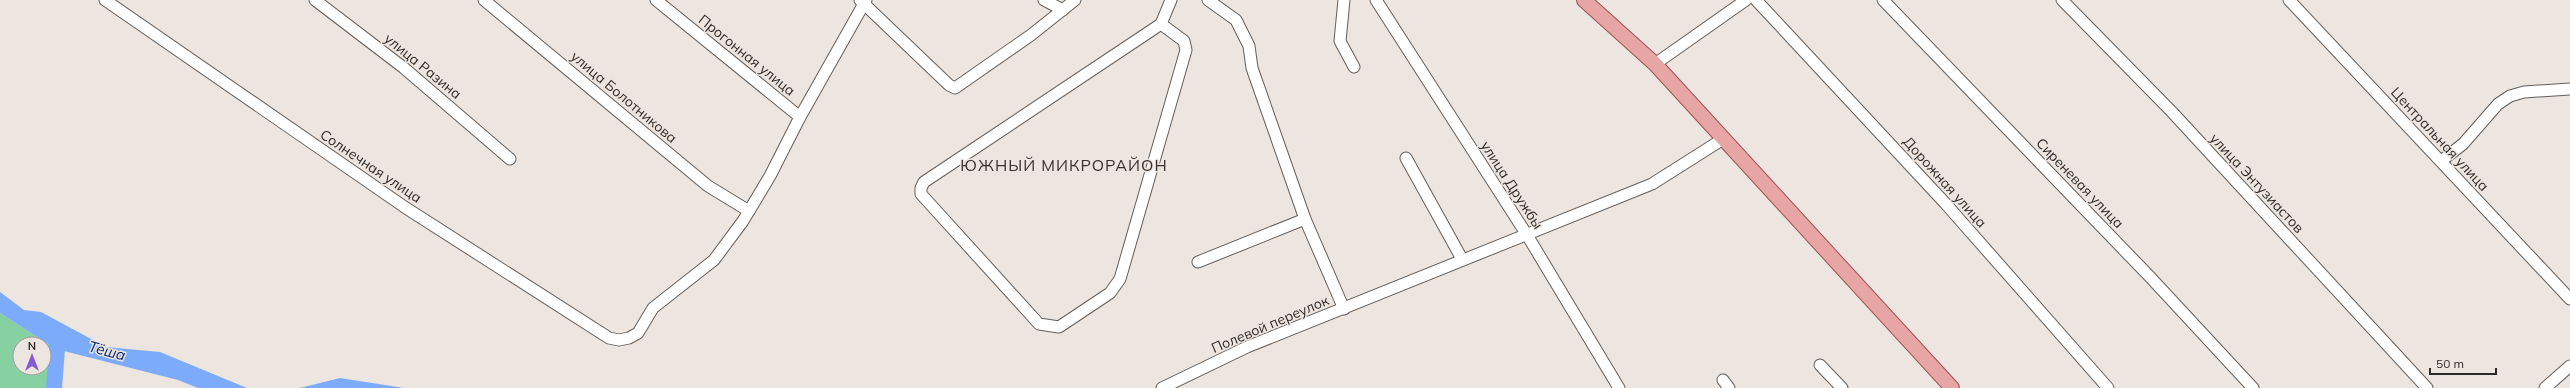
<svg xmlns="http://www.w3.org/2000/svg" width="2570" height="388" viewBox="0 0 2570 388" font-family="Mulish,sans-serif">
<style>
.green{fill:#86d0a1;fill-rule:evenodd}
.water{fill:#7dabfc}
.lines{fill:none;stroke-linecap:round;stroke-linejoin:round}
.river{stroke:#7dabfc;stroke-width:16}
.minor-casing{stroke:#645f5b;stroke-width:13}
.major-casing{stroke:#9c5352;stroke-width:16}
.minor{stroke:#fff;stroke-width:11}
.major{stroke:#e7a5a5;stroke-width:14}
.labels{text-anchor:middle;stroke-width:3;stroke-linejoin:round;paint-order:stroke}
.street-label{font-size:14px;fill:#2d2a28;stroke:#ece5e0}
.water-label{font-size:15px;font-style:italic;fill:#02276b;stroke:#ece5e0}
.quarter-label{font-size:16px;letter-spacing:1px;fill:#37312e;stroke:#ece5e0}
</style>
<rect width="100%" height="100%" fill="#ece5e0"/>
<!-- green -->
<path class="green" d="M0,313L56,349L54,388H0ZM20,344H44V368H20Z"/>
<!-- water -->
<g class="water">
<polygon points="0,292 24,310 41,312 106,347 160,352 247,388 198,388 178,380 56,349 0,313"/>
<polygon points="340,378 404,388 300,388"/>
</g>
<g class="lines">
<!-- river -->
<polyline class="river" points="54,388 58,336"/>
<defs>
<g id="minor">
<polyline points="105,0 406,208 609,338 619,340 629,338 638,333 653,308 714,260 743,221 770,176 800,117 866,0"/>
<polyline points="315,0 404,68 510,159"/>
<polyline points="484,0 708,186 749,211"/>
<polyline points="656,0 800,117"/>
<polyline points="860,0 949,85 955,88 1031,35 1075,0"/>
<polyline points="1044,0 1063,10"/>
<polyline points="1208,0 1236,20 1249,46 1252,68 1305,219 1344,309"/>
<polyline points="1344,0 1340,41 1354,67"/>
<polyline points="1376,0 1527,235 1619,388"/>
<polyline points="1756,0 1945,203 2108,388"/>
<polyline points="1883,0 2151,278 2253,388"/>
<polyline points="2062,0 2172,112 2427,388"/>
<polyline points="2289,0 2570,299"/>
<polyline points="1161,24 1184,41 1186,50 1120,279 1110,293 1059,327 1039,324 921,194 921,188 924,182 1161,24 1171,0"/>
<polyline points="1655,64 1746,0"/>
<polyline points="1406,158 1462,259"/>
<polyline points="2441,161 2463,144 2498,104 2510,96 2524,92 2570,89"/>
<polyline points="1198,262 1305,219"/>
<polyline points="1820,365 1842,388"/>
<polyline points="1723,380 1729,388"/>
<polyline points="1162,388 1247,347 1652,184 1723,139"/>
<polyline points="2545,388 2570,366"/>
</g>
<polyline id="major" points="1584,0 1655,64 1952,388"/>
</defs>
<!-- minor casing -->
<use href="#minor" class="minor-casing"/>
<!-- major casing -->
<use href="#major" class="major-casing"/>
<!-- minor -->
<use href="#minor" class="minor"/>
<!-- major -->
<use href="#major" class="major"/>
</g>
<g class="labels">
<!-- street labels -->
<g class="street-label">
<text transform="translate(747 55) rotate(39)" y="5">Прогонная улица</text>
<text transform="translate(423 66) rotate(39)" y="5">улица Разина</text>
<text transform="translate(624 97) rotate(40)" y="5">улица Болотникова</text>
<text transform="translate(2440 139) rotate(47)" y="5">Центральная улица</text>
<text transform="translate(371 166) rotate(34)" y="5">Солнечная улица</text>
<text transform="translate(1945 182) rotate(48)" y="5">Дорожная улица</text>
<text transform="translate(2080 183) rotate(46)" y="5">Сиреневая улица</text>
<text transform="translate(2257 183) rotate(47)" y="5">улица Энтузиастов</text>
<text transform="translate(1512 185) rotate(57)" y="5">улица Дружбы</text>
<text transform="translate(1270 324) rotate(-23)" y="5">Полевой переулок</text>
</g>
<!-- water labels -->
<g class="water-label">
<text transform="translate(107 351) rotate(15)" y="5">Тёша</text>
</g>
<!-- quarter labels -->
<g class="quarter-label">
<text x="1064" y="171">ЮЖНЫЙ МИКРОРАЙОН</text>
</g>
</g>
<!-- north arrow -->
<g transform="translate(32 356)"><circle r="19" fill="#ece5e0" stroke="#a09a96"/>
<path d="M0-3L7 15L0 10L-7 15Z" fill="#8658d2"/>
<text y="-6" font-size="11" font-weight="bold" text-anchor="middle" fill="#2d2a28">N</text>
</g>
<!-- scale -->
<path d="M2430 368v6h66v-6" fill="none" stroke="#2d2a28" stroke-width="2"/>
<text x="2436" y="368" font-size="12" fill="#2d2a28" stroke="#ece5e0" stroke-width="3" paint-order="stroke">50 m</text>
</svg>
